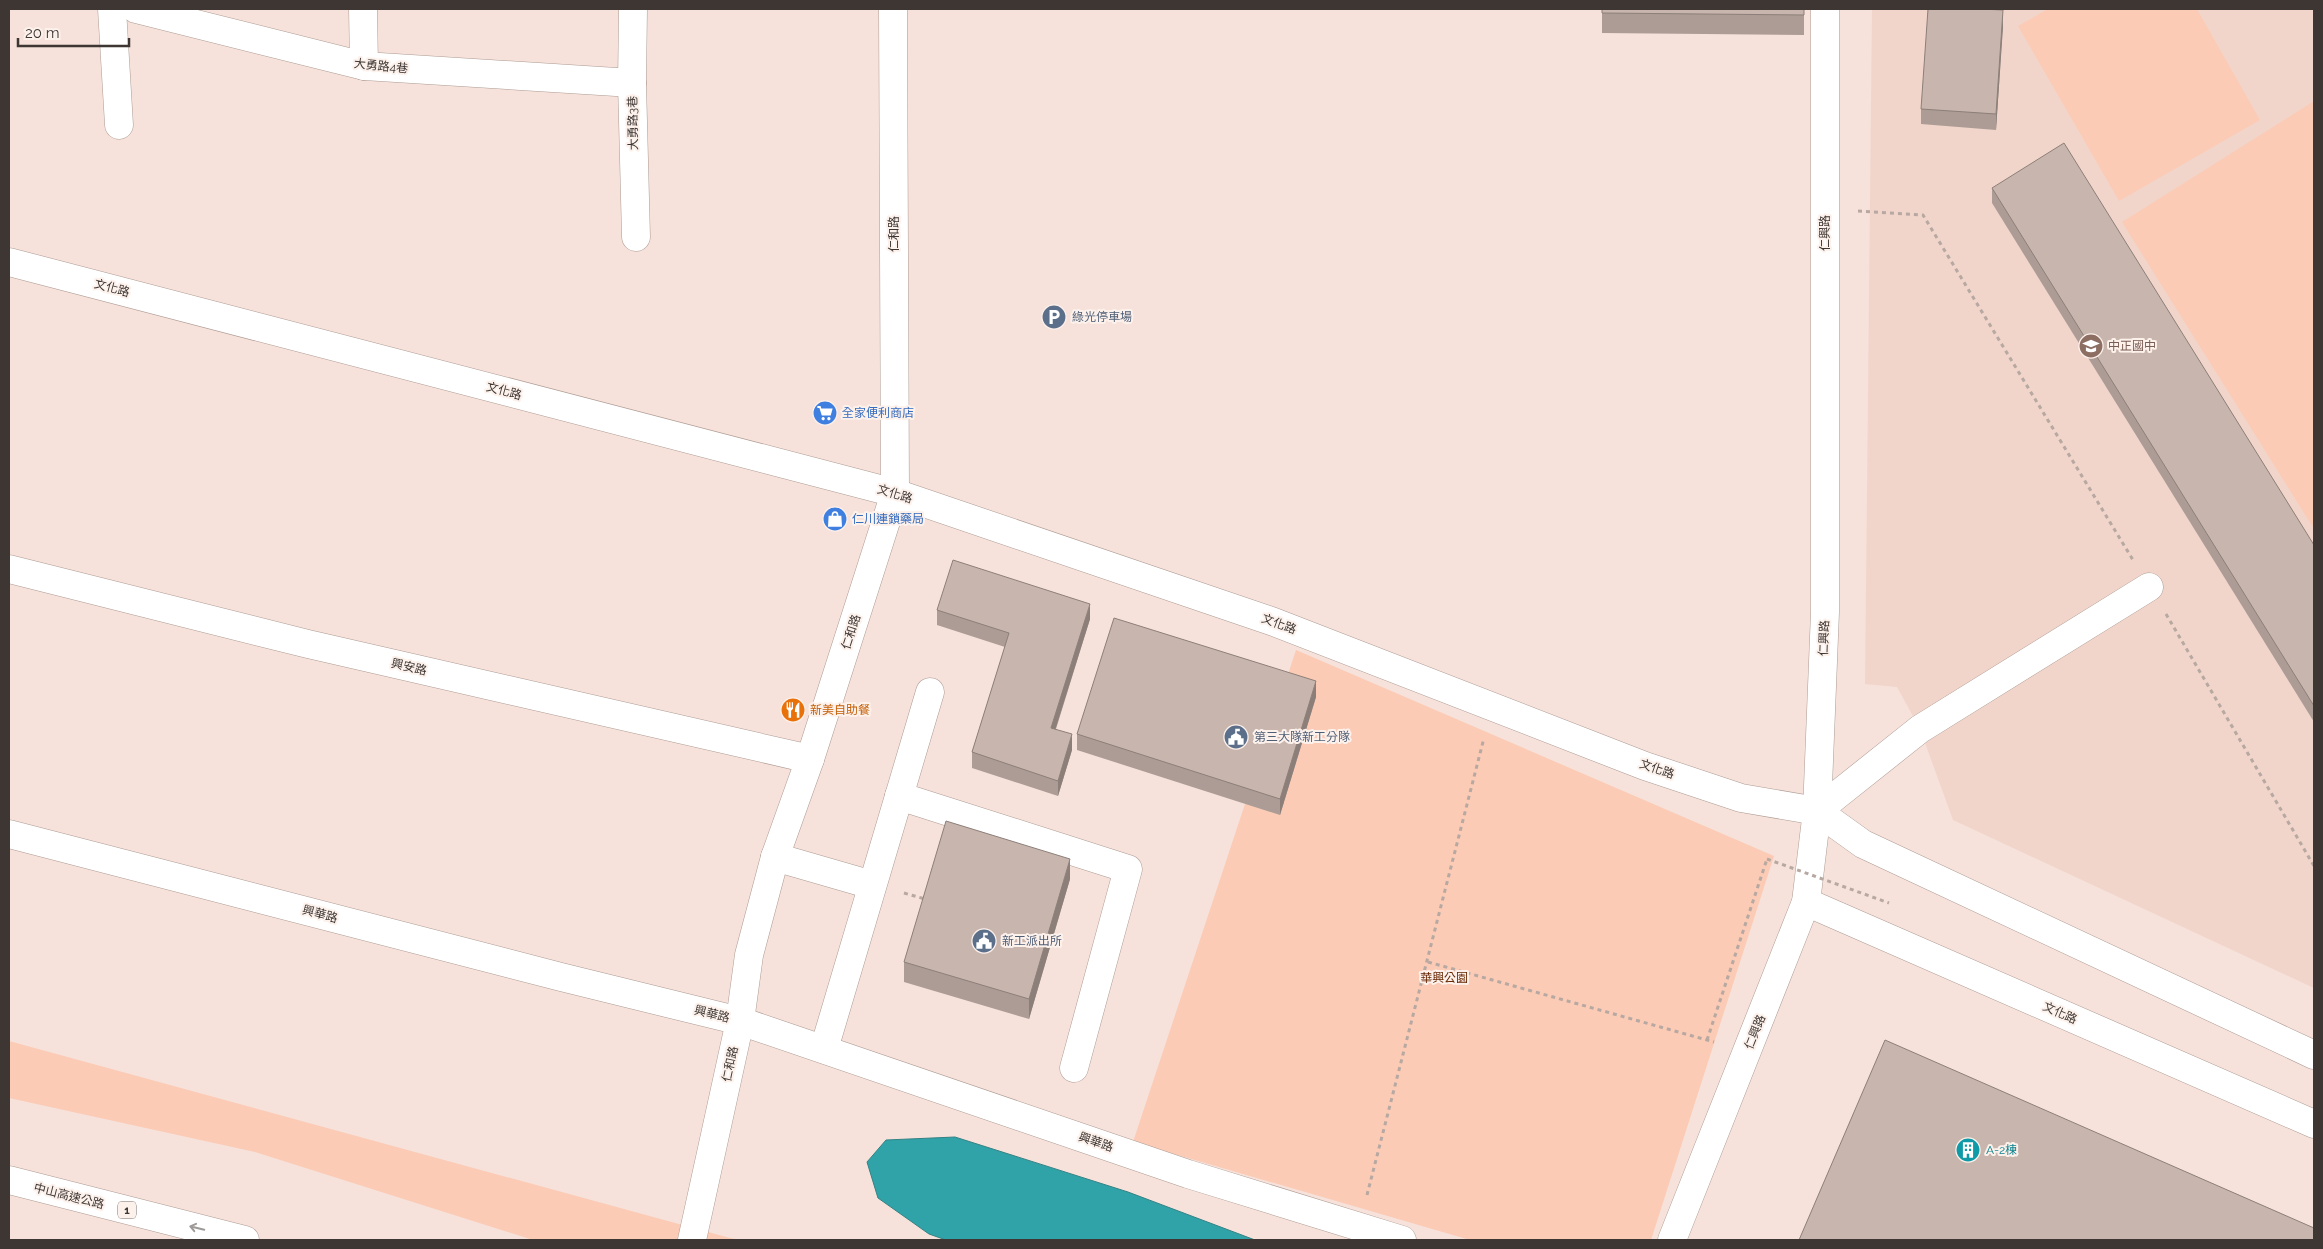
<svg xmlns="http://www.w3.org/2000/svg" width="2323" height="1249" viewBox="0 0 2323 1249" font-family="Raleway,'Noto Sans TC',sans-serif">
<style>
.built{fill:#f1d5ca}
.green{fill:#fbcbb6}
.water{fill:#30a3a9;stroke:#348285}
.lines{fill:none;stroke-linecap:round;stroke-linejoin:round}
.minor-casing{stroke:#ad9b93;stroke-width:29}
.highway-casing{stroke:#ad9b93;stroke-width:29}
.path{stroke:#b7a8a1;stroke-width:3;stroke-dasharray:4 4;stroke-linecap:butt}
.minor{stroke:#fff;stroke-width:28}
.highway{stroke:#fff;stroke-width:28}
.path-bridge{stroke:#b7a8a1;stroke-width:3;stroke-dasharray:4 4;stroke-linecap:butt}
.wall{fill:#ac9c95}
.shaded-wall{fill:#8c7f79}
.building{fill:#c8b5ad;stroke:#8c7f79}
.oneway{stroke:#9e9a98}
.labels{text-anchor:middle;stroke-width:4;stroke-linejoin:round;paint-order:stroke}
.shield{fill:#fdf1ec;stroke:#776e6a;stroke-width:1}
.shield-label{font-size:11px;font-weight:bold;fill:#3d3632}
.street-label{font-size:12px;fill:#3d3632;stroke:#fdf1ec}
.service-label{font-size:12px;fill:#4e5e75;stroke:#fdf1ec;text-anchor:start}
.education-label{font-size:12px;fill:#785e54;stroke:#fdf1ec;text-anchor:start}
.shop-label{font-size:12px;fill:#366cbe;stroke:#fdf1ec;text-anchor:start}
.food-label{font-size:12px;fill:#c56008;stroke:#fdf1ec;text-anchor:start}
.park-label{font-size:12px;fill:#672600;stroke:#fdf1ec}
.culture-label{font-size:12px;fill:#0d838f;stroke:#fdf1ec;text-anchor:start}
</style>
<rect width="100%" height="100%" fill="#f6e2da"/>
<!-- built -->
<polygon class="built" points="1872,9 2314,9 2314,988 1953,820 1920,729 1897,687 1865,684"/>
<!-- green -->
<g class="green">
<polygon points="2048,9 2197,9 2260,120 2119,201 2018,26"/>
<polygon points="2314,101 2314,529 2122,222"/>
<polygon points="1296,650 1774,856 1651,1240 1470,1240 1133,1142"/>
<polygon points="9,1041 730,1238 741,1240 533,1240 255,1152 9,1098"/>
</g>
<!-- water -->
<polygon class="water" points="955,1137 1128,1192 1255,1240 946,1240 929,1234 878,1198 867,1162 886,1140"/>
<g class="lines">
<defs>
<g id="minor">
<polyline points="112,9 119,125"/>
<polyline points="136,9 364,66 632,83"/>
<polyline points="363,9 364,66"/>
<polyline points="633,9 632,83 636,237"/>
<polyline points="9,262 895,493 1274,622 1645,766 1741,798 1817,811 1863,844 2314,1055"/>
<polyline points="9,569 308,644 810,759"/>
<polyline points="899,796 1128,869 1074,1068"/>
<polyline points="1817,811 1920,729 2149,587"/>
<polyline points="9,834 561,977 740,1021 1188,1174 1402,1240"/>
<polyline points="775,857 872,885"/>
<polyline points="1806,902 2314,1124"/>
<polyline points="824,1049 930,692"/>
<polyline points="692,1240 740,1021 749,955 775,857 810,759 895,493 893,9"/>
<polyline points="1672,1240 1806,902 1817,811 1825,612 1825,9"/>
</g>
<polyline id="highway" points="9,1180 245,1240"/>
</defs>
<!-- minor casing -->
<use href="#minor" class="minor-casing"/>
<!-- highway casing -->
<use href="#highway" class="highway-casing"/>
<!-- path -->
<g class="path">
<polyline points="1858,211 1923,215 2133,560"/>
<polyline points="2166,614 2314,866"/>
<polyline points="904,893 925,899"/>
<polyline points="1428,962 1714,1042"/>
<polyline points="1707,1040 1767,859"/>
<polyline points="1367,1195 1484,738"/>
</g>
<!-- minor -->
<use href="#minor" class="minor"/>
<!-- highway -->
<use href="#highway" class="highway"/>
<!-- path-bridge -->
<polyline class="path-bridge" points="1767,859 1889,903"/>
</g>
<!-- wall -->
<g class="wall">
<polygon points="1602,9 1804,9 1804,35 1602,33"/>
<polygon points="2003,26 1996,130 1921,124 1921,109"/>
<polygon points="1992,188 2314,545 2314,722 1992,203"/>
<polygon points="937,610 1090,619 1056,729 1072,750 1058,796 972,768 972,752 1005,647 937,625"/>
<polygon points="1316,697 1280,815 1077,750 1077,734"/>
<polygon points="1070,879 1029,1019 904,982 904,962"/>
</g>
<!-- shaded-wall -->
<g class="shaded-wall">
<polygon points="2003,10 2003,26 1996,130 1996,114"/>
<polygon points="1090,604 1090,619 1051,743 1051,728"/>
<polygon points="1316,681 1316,697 1280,815 1280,799"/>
<polygon points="1072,734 1072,750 1058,796 1058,781"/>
<polygon points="1070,859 1070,879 1029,1019 1029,999"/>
</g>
<!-- building -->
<g class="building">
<polygon points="1602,9 1804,9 1804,15 1602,13"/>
<polygon points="1928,9 1980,9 2003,10 1996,114 1921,109"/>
<polygon points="2064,143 2314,545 2314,706 1992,188"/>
<polygon points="953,560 1090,604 1051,728 1072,734 1058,781 972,752 1009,633 937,610"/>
<polygon points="1114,618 1316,681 1280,799 1077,734"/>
<polygon points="946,821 1070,859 1029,999 904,962"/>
<polygon points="1885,1040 2314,1228 2314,1240 1799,1240"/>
</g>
<!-- one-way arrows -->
<defs><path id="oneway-shaft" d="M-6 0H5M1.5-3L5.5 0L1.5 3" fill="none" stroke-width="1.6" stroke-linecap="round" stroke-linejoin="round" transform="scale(1.25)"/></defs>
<use class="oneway" href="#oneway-shaft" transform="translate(197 1228) rotate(-166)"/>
<!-- icons -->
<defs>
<symbol id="parking-disc" viewBox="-11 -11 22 22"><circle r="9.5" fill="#5c6f8a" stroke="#fdf1ec"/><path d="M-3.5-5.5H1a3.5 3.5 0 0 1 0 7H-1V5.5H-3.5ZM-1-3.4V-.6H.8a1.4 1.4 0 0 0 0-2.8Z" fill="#fff"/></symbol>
<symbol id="school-disc" viewBox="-11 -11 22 22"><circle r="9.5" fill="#8d6e63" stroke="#fdf1ec"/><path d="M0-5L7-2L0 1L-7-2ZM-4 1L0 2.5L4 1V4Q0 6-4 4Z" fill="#fff"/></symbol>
<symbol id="supermarket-disc" viewBox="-11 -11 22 22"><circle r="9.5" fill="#3f7fe0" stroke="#fdf1ec"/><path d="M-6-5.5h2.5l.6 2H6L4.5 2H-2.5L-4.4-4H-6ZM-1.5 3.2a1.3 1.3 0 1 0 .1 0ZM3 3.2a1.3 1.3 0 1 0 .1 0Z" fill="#fff"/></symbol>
<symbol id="shop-disc" viewBox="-11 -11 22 22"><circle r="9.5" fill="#3f7fe0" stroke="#fdf1ec"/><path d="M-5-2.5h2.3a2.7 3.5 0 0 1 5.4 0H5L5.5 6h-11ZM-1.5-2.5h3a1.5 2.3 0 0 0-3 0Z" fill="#fff"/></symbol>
<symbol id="restaurant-disc" viewBox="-11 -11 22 22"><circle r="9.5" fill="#e8710a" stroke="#fdf1ec"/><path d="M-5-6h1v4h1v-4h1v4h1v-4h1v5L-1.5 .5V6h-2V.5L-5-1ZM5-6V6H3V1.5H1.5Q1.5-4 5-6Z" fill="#fff"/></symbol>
<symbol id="civic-disc" viewBox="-11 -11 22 22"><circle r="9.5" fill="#5c6f8a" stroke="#fdf1ec"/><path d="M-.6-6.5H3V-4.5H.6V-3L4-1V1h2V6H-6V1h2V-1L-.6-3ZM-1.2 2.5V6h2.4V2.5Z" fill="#fff"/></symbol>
<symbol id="building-disc" viewBox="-11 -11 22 22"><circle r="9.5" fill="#0f9aa8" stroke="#fdf1ec"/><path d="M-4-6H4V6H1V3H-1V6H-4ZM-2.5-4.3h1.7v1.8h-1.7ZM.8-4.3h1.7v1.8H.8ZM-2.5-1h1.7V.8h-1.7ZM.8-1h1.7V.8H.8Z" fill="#fff"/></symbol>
</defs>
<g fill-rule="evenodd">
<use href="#parking-disc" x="1040" y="303" width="28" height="28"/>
<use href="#school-disc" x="2077" y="332" width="28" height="28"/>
<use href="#supermarket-disc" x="811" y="399" width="28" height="28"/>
<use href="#shop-disc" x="821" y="505" width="28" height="28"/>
<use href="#restaurant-disc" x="779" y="696" width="28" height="28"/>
<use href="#civic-disc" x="1222" y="723" width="28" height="28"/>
<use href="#civic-disc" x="970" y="927" width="28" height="28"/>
<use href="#building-disc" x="1954" y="1136" width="28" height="28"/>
</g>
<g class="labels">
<!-- shield labels -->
<rect class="shield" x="118" y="1201.5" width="18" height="17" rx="4"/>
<g class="shield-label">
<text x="127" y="1214">1</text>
</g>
<!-- street labels -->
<g class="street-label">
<text transform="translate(381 66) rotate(6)" y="4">大勇路4巷</text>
<text transform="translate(633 123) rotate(-91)" y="4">大勇路3巷</text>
<text transform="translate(1825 233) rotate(-90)" y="4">仁興路</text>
<text transform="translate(894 234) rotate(-90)" y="4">仁和路</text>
<text transform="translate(112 288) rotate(15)" y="4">文化路</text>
<text transform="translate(504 391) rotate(15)" y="4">文化路</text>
<text transform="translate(895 494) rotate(17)" y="4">文化路</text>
<text transform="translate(1279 624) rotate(20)" y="4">文化路</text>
<text transform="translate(851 632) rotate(-72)" y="4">仁和路</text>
<text transform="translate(1824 638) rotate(-88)" y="4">仁興路</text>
<text transform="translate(409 667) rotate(13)" y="4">興安路</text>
<text transform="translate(1657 769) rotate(19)" y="4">文化路</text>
<text transform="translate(320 914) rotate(15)" y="4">興華路</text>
<text transform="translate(2060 1013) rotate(24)" y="4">文化路</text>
<text transform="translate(712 1014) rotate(14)" y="4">興華路</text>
<text transform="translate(1755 1032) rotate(-68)" y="4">仁興路</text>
<text transform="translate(730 1064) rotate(-78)" y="4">仁和路</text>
<text transform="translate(1096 1142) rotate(19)" y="4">興華路</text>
<text transform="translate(69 1196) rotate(14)" y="4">中山高速公路</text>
</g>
<!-- service labels -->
<g class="service-label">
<text x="1072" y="321">綠光停車場</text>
<text x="1254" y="741">第三大隊新工分隊</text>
<text x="1002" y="945">新工派出所</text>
</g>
<!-- education labels -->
<g class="education-label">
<text x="2108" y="350">中正國中</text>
</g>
<!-- shop labels -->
<g class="shop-label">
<text x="842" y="417">全家便利商店</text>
<text x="852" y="523">仁川連鎖藥局</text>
</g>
<!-- food labels -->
<g class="food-label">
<text x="810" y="714">新美自助餐</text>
</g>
<!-- park labels -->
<g class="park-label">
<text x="1444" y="982">華興公園</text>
</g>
<!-- culture labels -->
<g class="culture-label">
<text x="1986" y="1154">A-2棟</text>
</g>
</g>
<!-- border -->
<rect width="2323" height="1249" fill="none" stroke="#3d3632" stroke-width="20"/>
<!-- scale -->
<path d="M18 38v8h111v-8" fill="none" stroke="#3d3632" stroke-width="2.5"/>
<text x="25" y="38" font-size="15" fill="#3d3632" stroke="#fdf1ec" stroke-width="4" paint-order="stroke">20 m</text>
</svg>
